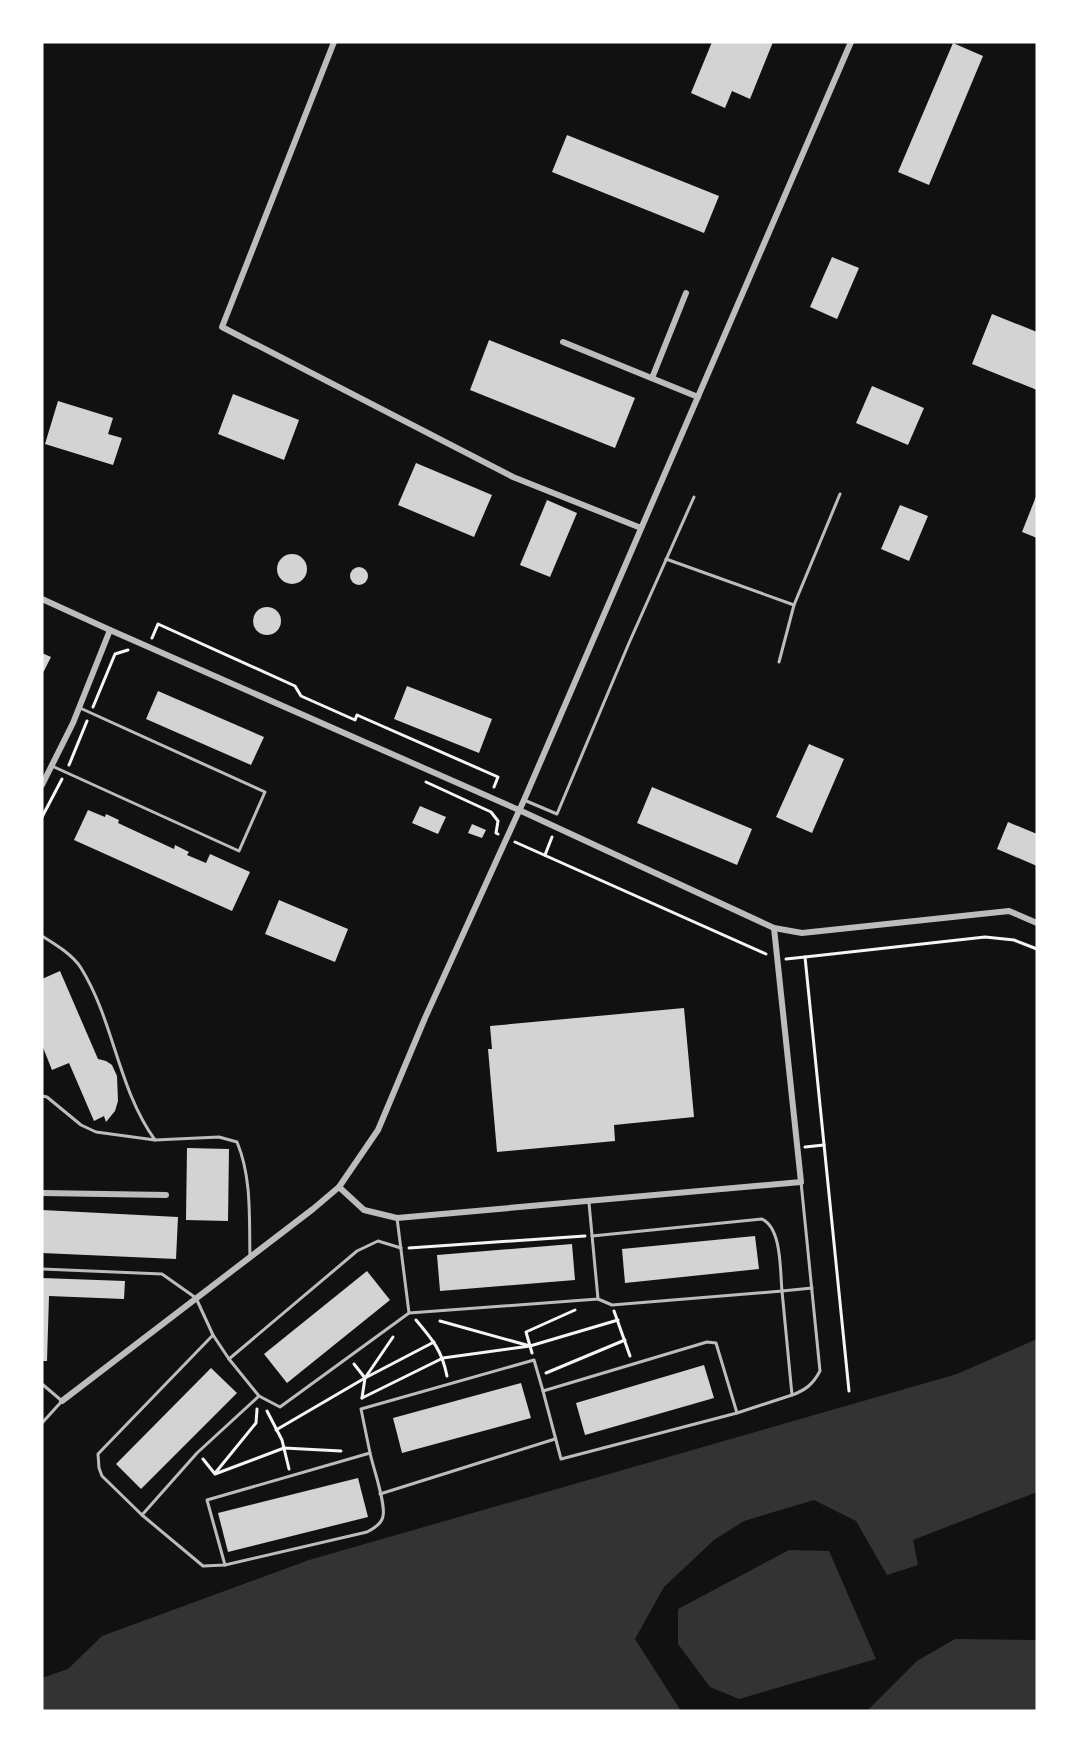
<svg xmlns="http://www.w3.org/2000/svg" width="1079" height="1753" viewBox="0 0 1079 1753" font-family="Roboto,sans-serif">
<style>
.water{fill:#333}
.building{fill:#d3d3d3}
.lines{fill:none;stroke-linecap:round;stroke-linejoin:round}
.path{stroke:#f5f5f5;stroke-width:3}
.service{stroke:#bcbcbc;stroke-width:3}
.minor{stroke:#bcbcbc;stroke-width:6}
</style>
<rect width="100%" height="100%" fill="#111"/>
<!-- water -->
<g class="water">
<polygon points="1037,1339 1037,1492 913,1540 918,1565 887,1575 856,1521 814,1500 744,1521 714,1540 664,1587 635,1639 681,1711 42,1711 42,1678 68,1669 102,1636 309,1560 957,1374"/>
<polygon points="789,1550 829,1551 876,1659 739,1699 710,1687 678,1644 678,1609"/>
<polygon points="955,1639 1037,1640 1037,1711 867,1711 917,1661"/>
</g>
<!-- building -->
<g class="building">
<polygon points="712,42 773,42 750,99 732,91 725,108 691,93"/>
<polygon points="953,43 983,56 929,185 898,172"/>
<polygon points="567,135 719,196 704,233 552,172"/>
<polygon points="832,257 859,268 837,319 810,307"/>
<polygon points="992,314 1037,332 1037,390 972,364"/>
<polygon points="489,340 635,398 615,448 470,390"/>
<polygon points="872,386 924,408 908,445 856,423"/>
<polygon points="233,394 299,420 284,460 218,434"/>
<polygon points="58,401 113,418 108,434 122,438 113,465 45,444"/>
<polygon points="416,463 492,495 474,537 398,505"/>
<polygon points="1037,494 1037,538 1022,532"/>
<polygon points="547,500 577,513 550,577 520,565"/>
<polygon points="900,505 928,516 909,561 881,549"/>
<circle cx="292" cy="569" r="15"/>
<circle cx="359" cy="576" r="9"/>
<circle cx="267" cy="621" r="14"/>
<polygon points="42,653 51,657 42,675"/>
<polygon points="407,686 492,719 479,753 394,719"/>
<polygon points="158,691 264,737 251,765 146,719"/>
<polygon points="809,744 844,759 812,833 776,817"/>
<polygon points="652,787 752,829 737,865 637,823"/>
<polygon points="420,806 446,817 438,834 412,823"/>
<polygon points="88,810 105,817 106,814 119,820 118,823 174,849 175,845 189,852 187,855 206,863 210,854 250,872 232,911 74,840"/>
<polygon points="1008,822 1037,834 1037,866 997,849"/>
<polygon points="472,824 486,830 482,838 468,833"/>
<polygon points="279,900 348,929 335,962 265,934"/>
<polygon points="60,971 98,1059 106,1061 112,1065 117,1076 118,1101 115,1111 106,1122 104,1116 94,1121 69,1063 52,1070 42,1045 42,979"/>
<polygon points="684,1008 694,1117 614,1125 615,1141 497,1152 488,1049 492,1049 490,1026"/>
<polygon points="187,1148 229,1149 228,1221 186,1220"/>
<polygon points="42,1210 178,1217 176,1259 42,1253"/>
<polygon points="755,1236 759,1269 625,1283 622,1249"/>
<polygon points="572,1244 575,1280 440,1291 437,1255"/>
<polygon points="367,1271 390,1300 287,1383 264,1354"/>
<polygon points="42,1278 125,1281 124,1299 49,1296 47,1361 42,1361"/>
<polygon points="704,1365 714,1398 585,1435 576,1403"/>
<polygon points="211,1368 237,1393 141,1489 116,1464"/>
<polygon points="521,1383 531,1418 402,1453 393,1418"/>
<polygon points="358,1478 368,1517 228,1552 218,1513"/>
</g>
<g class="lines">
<!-- path -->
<g class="path">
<polyline points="152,638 158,624 295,686 301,696 355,720 357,715 498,777 494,787"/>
<polyline points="93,707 115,654 128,650"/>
<polyline points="69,765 87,721"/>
<polyline points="426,782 491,812 498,821 496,833 498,834"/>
<polyline points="42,817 62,779"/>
<polyline points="515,842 766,954"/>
<polyline points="545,855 552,837"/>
<polyline points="786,959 805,957"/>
<polyline points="805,1147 824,1145"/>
<polyline points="409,1248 585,1236"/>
<polyline points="614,1311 630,1356"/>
<path d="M416,1320C433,1340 442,1351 447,1376"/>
<polyline points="440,1321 530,1346 532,1353"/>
<polyline points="530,1346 526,1332 575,1310"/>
<polyline points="354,1364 365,1378 362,1398"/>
<polyline points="546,1373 625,1340"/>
<polyline points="365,1378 393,1337"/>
<polyline points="849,1391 805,957 985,937 1014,940 1037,949"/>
<polyline points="362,1398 443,1358 530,1346 618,1320"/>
<polyline points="267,1411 282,1440 289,1469"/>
<polyline points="276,1430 365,1378 434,1342"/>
<polyline points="203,1459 215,1474 284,1448 341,1451"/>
<polyline points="216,1472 256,1423 257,1409"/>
</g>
<!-- service -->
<g class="service">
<polyline points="666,559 794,605"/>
<polyline points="779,662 794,605 840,494"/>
<polyline points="52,766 239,851 265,792 80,708"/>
<polyline points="524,800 557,814 629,643 694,497"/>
<path d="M42,936C55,944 73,955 81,968C114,1021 118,1089 155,1140L96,1132L81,1125L47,1097L42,1096"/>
<path d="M155,1140L219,1137L237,1142C252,1178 249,1218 250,1257"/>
<path d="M592,1236L762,1219C782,1228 780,1271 782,1291L812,1288"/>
<polyline points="42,1269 162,1274 196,1298 213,1335 229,1359 259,1396 280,1407 409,1313 397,1218"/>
<polyline points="409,1313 598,1299 589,1203"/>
<polyline points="229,1359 357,1251 378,1241 401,1248"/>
<polyline points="42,1384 62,1401 42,1423"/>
<polyline points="543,1391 561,1459 737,1413"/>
<path d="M792,1395C806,1390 813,1384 820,1371L801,1182"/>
<polyline points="259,1396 197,1453 142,1515 203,1566 225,1565 207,1500 370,1453 361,1409 534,1360 543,1391 707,1342 716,1343 737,1413 792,1395 782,1291 612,1305 598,1299"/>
<polyline points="380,1494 555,1439"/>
<polyline points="142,1515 102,1476 99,1468 98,1454 213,1335"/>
<path d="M225,1565L367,1532C373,1529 382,1524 383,1516C386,1504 373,1467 370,1453"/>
</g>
<!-- minor -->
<g class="minor">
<polyline points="334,42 222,327 513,477 641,528"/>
<polyline points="563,342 698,397"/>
<polyline points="652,378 686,293"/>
<polyline points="42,599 110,630 73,723 42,785"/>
<polyline points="110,630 519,810 774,928 802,933 1009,911 1037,923"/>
<polyline points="339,1187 364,1210 397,1218 801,1182 774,928"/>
<polyline points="42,1193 166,1195"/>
<polyline points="62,1401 313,1209 339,1187 378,1130 425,1018 524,800 851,42"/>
</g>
</g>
<!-- border -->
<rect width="1079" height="1753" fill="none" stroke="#ffffff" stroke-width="87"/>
</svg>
